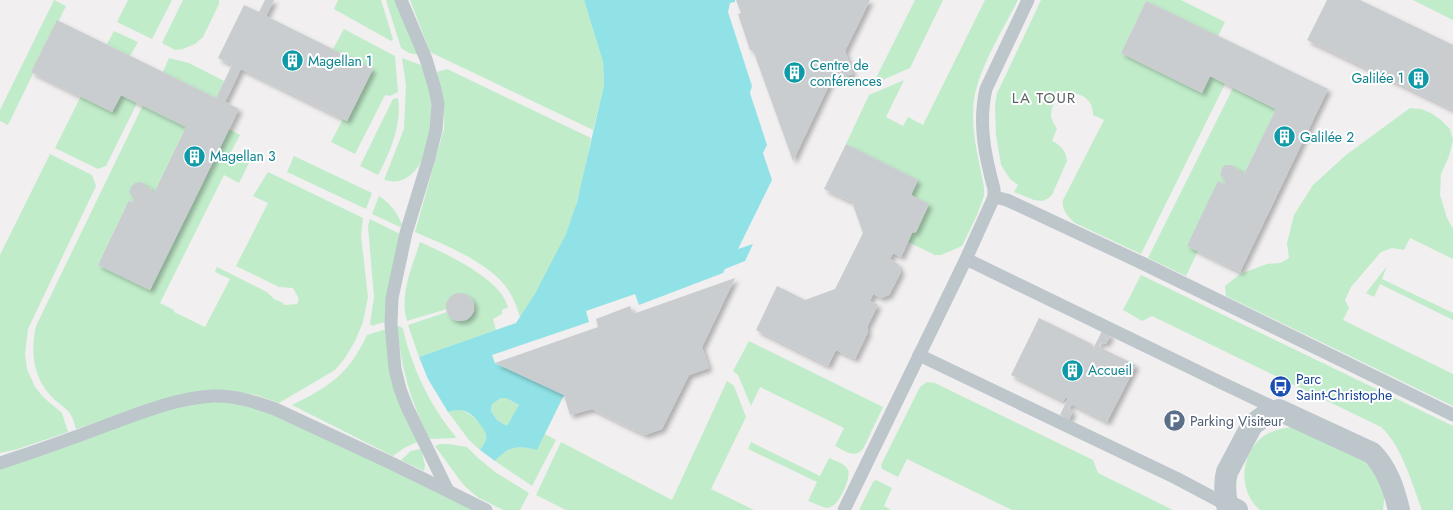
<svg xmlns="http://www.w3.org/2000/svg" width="1453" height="510" viewBox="0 0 1453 510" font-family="Jost,sans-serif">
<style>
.green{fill:#c1ecca}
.water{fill:#91e2e6;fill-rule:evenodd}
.building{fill:#c9cdd0;filter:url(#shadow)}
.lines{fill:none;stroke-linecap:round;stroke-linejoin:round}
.service{stroke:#bcc6cb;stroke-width:13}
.minor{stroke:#bcc6cb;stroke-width:22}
.labels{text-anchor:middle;stroke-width:4;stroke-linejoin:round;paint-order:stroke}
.culture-label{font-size:14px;fill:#0d838f;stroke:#fff;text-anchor:start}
.transit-label{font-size:14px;fill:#164399;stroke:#fff;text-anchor:start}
.service-label{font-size:14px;fill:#4e5e75;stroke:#fff;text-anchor:start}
.neighbourhood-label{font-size:15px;letter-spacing:1px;fill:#5c6163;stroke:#fff}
</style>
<defs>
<filter id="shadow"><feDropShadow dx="3.5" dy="3.5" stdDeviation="2" flood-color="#0004"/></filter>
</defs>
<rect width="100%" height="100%" fill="#f1eff0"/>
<!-- green -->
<g class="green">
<polygon points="54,0 66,6 8,125 0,121 0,110"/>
<polygon points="128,0 172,0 152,39 117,22"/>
<polygon points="183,0 219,0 219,4 203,37 195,44 183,49 175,50 162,43"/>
<polygon points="338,0 381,0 393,39 391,41 334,9"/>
<polygon points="386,0 396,0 420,55 409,53 401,48"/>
<polygon points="410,0 584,0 603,62 604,85 593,130 430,52"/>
<polygon points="915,0 943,0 910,68 880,81 875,80"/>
<path d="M985,0H1018C1003,30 979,67 974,100C970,128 979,160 984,187V196L977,215L962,246L941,255H935L908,242L912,233L916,232L929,204L911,195L918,180L846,144L869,95L904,80L886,117L903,126L908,117L923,125Z"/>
<path d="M1041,0H1181L1225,22L1218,36L1146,1L1121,53L1202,93L1210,76L1225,84L1141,254L1075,223C1068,217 1061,209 1063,200L1104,120L1093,115C1094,88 1053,85 1051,114C1051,119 1054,125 1057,128L1052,141C1061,145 1066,151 1067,161L1052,195L1047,199L1042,201L1034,200L1014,192L1018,185L1010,179L1001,165L996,135L995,105L997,93L1001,85Z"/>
<polygon points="1413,0 1453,0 1453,20"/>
<polygon points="344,29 395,56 398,92 390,96 385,95 355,154 331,142 343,119 347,121 373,69 333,49"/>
<polygon points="114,31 138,42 130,56 107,44"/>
<polygon points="169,58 189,63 224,81 216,98 163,72"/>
<path d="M402,58L421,65C424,74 428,83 430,92C435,117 430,173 399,181C394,182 389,181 384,180L404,129L406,85Z"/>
<path d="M447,69L591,138C587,159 583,180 577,201C567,242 544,281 520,317C517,308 514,299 509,291C491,263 445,245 415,232L444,129C445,110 442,91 437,72Z"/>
<path d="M1233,88L1276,109L1244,174L1237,170L1232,165C1226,164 1221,167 1220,174L1225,181L1224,184L1187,246L1198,251L1186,276L1148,258Z"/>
<polygon points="121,95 137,103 106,166 98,169 55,148 81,96 112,112"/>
<path d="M398,98C402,125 390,152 378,175L360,166L393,99Z"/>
<path d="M143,105L186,127L154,193L152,191L151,187L147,188C142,178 132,183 130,192L134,199L132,202L129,200L98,265L150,290L229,129L240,135L231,152L250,161L239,183L224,175L160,303L174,310V312L205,327L230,279L215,272L217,267L267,292L274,299L283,303L284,305L297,304L299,299L293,288L279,287L236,266L268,203L253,196L268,172L363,218L361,236L368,297L363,322L355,341L345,358L335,370L279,403L256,395L229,391L163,401L76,429C71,410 68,411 55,400C33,381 30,352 36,326Z"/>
<polygon points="1410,108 1421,109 1431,113 1441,120 1450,129 1453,140 1449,156 1441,174 1440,195 1447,218 1453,229 1453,259 1410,238 1404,250 1392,248 1381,252 1351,287 1345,300 1349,308 1343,320 1453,374 1453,406 1226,296 1225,286 1240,274 1267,264 1280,263 1289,258 1287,243 1294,215 1313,185 1346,155"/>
<polygon points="50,154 92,175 96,186 28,329 25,354 27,369 35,387 43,397 62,413 68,432 18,449 0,453 0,255"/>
<polygon points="294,156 372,193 366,209 287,172"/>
<path d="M379,196C390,203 397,212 402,225L400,227L372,214Z"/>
<polygon points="370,219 400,234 385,322 372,326 370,324 374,297 368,226"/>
<path d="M420,242C445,253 482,271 499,291C503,295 506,302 508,307L502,310V314L493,319L496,330L419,357L408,325L447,312C451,320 457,322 466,320C494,303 447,277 447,309L407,321C399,296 412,267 420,242Z"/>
<polygon points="1387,266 1382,279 1453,313 1453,320 1380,284 1374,297 1366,293"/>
<path d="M1141,275L1453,426V510H1422C1412,484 1402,446 1381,427L1152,316L1142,321L1123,310Z"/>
<path d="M400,326L403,329C412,368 430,406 456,437L455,438L430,439C411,404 401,367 397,327Z"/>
<path d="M386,329L417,442L404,448L393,456L292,405C330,386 348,375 367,335Z"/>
<path d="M749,341L883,407L863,449C854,459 845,451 835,446L844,428L760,387L751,406L738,375L733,371Z"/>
<polygon points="727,381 734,386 746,417 711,489 754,510 566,510 536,495 561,442 672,500"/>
<polygon points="927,382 935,383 1093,460 1098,473 1173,510 1012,510 907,459 898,477 882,469 881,465 920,387"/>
<polygon points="501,398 506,398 519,405 508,427 497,420 491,411 492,404"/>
<polygon points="227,400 262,409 307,428 475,510 0,510 0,467 173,406"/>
<path d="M457,409C469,411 488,426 486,439C485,443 482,447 480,450L469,440L448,412Z"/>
<path d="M1293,427L1369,462L1385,492L1383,510H1260C1238,491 1240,457 1261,438C1270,431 1282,428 1293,427Z"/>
<path d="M545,434L556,440L532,486L495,461C509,446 518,445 537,449Z"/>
<path d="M751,442L820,476L829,458C835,461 845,463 848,470C851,478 841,499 835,504C832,507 830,507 826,508L808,501L817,482L748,449Z"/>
<polygon points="440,444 449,444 467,447 478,458 495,472 529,493 520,510 503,510 479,498 470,491 462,483 435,446"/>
<polygon points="421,449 425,465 424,471 401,460 411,451"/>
<polygon points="876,480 892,488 884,506 891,510 859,510 873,482"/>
</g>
<!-- water -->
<path class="water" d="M584,0H735V2L730,3L728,12L752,86L750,93L767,145L763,153L772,180L738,249L753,244L745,261L725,269L723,273L639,305L635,294L586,311L589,322L492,355L495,363L564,395L537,450C518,445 509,446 495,461L480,450C482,447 485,443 486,439C487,434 484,430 482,427C474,414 463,406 448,412L428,379L419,357L516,323L536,292L566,234L577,202L604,85L603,62ZM501,398H506L519,405L507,426L497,420L491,411L492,404Z"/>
<!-- building -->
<g class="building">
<polygon points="265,0 274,0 266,16 373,69 347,121 241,69 225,102 239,109 150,290 98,265 129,200 132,202 134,199 129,192 131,187 135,183 140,182 145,184 147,188 151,187 152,191 154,193 186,127 121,95 112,112 31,72 57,20 216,98 232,65 218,58 244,5 259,12"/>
<polygon points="736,0 870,0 845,51 853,74 831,81 793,161 753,50 750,50 738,14 741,13"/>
<polygon points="1327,0 1360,0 1453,45 1453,110 1307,40"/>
<polygon points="1146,1 1328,89 1240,272 1187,246 1218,181 1224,184 1225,181 1220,174 1222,168 1225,165 1232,165 1237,170 1241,169 1242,173 1244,174 1276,109 1210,76 1202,93 1121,53"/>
<polygon points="846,144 918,180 911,195 929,204 916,232 912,233 901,257 893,253 890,259 898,264 901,272 889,295 881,298 873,294 870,301 878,305 867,327 868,332 855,359 836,350 828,366 756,330 777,286 805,300 835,289 863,233 852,202 824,189"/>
<polygon points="735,278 702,347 709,368 689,375 662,429 645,435 592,409 570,415 564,395 495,363 598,327 596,319 630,306 633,314"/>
<circle cx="460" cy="307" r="14"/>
<polygon points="1039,318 1092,344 1090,348 1093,349 1102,331 1111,335 1106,344 1101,342 1099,347 1136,365 1107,422 1071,404 1068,409 1073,411 1069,420 1060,415 1068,398 1066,397 1063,401 1011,375"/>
</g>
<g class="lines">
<!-- service -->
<g class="service">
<polyline points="401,0 426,59 435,89 438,104 436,130 429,158 406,233 392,298 391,324 395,369 400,389 407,407 448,491 486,510"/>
<path d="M994,197V189C985,156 978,123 986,89L1028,0"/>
<polyline points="966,259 1224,384 1279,410"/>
<polyline points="919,355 1176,478 1227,505"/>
<path d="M0,463C37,451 73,438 110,424C143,412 177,398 213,396C234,395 255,402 275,409L389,462L448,491"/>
<polyline points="844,510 966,259 994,197 1007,200 1142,263 1453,415"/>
</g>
<!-- minor -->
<path class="minor" d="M1237,510L1227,505C1225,494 1224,483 1227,472L1252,425L1264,416L1279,410L1372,453C1387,468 1394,489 1399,510"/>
</g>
<!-- icons -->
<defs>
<symbol id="building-disc" viewBox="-11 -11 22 22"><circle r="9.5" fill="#0f9aa8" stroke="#fff"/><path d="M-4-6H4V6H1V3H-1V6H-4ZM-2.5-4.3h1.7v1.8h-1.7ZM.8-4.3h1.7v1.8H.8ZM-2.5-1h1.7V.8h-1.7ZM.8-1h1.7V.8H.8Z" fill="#fff"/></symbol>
<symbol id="bus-disc" viewBox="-11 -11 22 22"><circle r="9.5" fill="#1a4fb4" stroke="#fff"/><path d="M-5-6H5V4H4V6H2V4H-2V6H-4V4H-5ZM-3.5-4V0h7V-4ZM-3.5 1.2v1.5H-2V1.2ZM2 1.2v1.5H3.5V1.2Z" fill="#fff"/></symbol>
<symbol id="parking-disc" viewBox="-11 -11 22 22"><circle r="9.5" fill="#5c6f8a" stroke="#fff"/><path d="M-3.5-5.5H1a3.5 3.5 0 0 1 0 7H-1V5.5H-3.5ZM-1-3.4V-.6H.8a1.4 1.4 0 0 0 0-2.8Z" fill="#fff"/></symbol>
</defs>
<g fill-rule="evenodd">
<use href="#building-disc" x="280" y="48" width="25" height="25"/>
<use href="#building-disc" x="782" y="60" width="25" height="25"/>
<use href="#building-disc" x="1406" y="66" width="25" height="25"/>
<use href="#building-disc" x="1272" y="124" width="25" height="25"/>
<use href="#building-disc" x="182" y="144" width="25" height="25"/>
<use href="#building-disc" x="1060" y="358" width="25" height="25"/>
<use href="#bus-disc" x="1268" y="374" width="25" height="25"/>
<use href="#parking-disc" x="1162" y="408" width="25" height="25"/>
</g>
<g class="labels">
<!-- culture labels -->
<g class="culture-label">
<text x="308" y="66">Magellan 1</text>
<text x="810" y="70">Centre de<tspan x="810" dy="16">conférences</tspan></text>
<text x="1404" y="83" text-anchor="end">Galilée 1</text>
<text x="1300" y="142">Galilée 2</text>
<text x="210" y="161">Magellan 3</text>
<text x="1088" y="375">Accueil</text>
</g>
<!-- transit labels -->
<g class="transit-label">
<text x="1296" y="384">Parc<tspan x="1296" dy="16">Saint-Christophe</tspan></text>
</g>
<!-- service labels -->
<g class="service-label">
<text x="1190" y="426">Parking Visiteur</text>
</g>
<!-- neighbourhood labels -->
<g class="neighbourhood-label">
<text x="1044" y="103">LA TOUR</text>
</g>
</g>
</svg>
